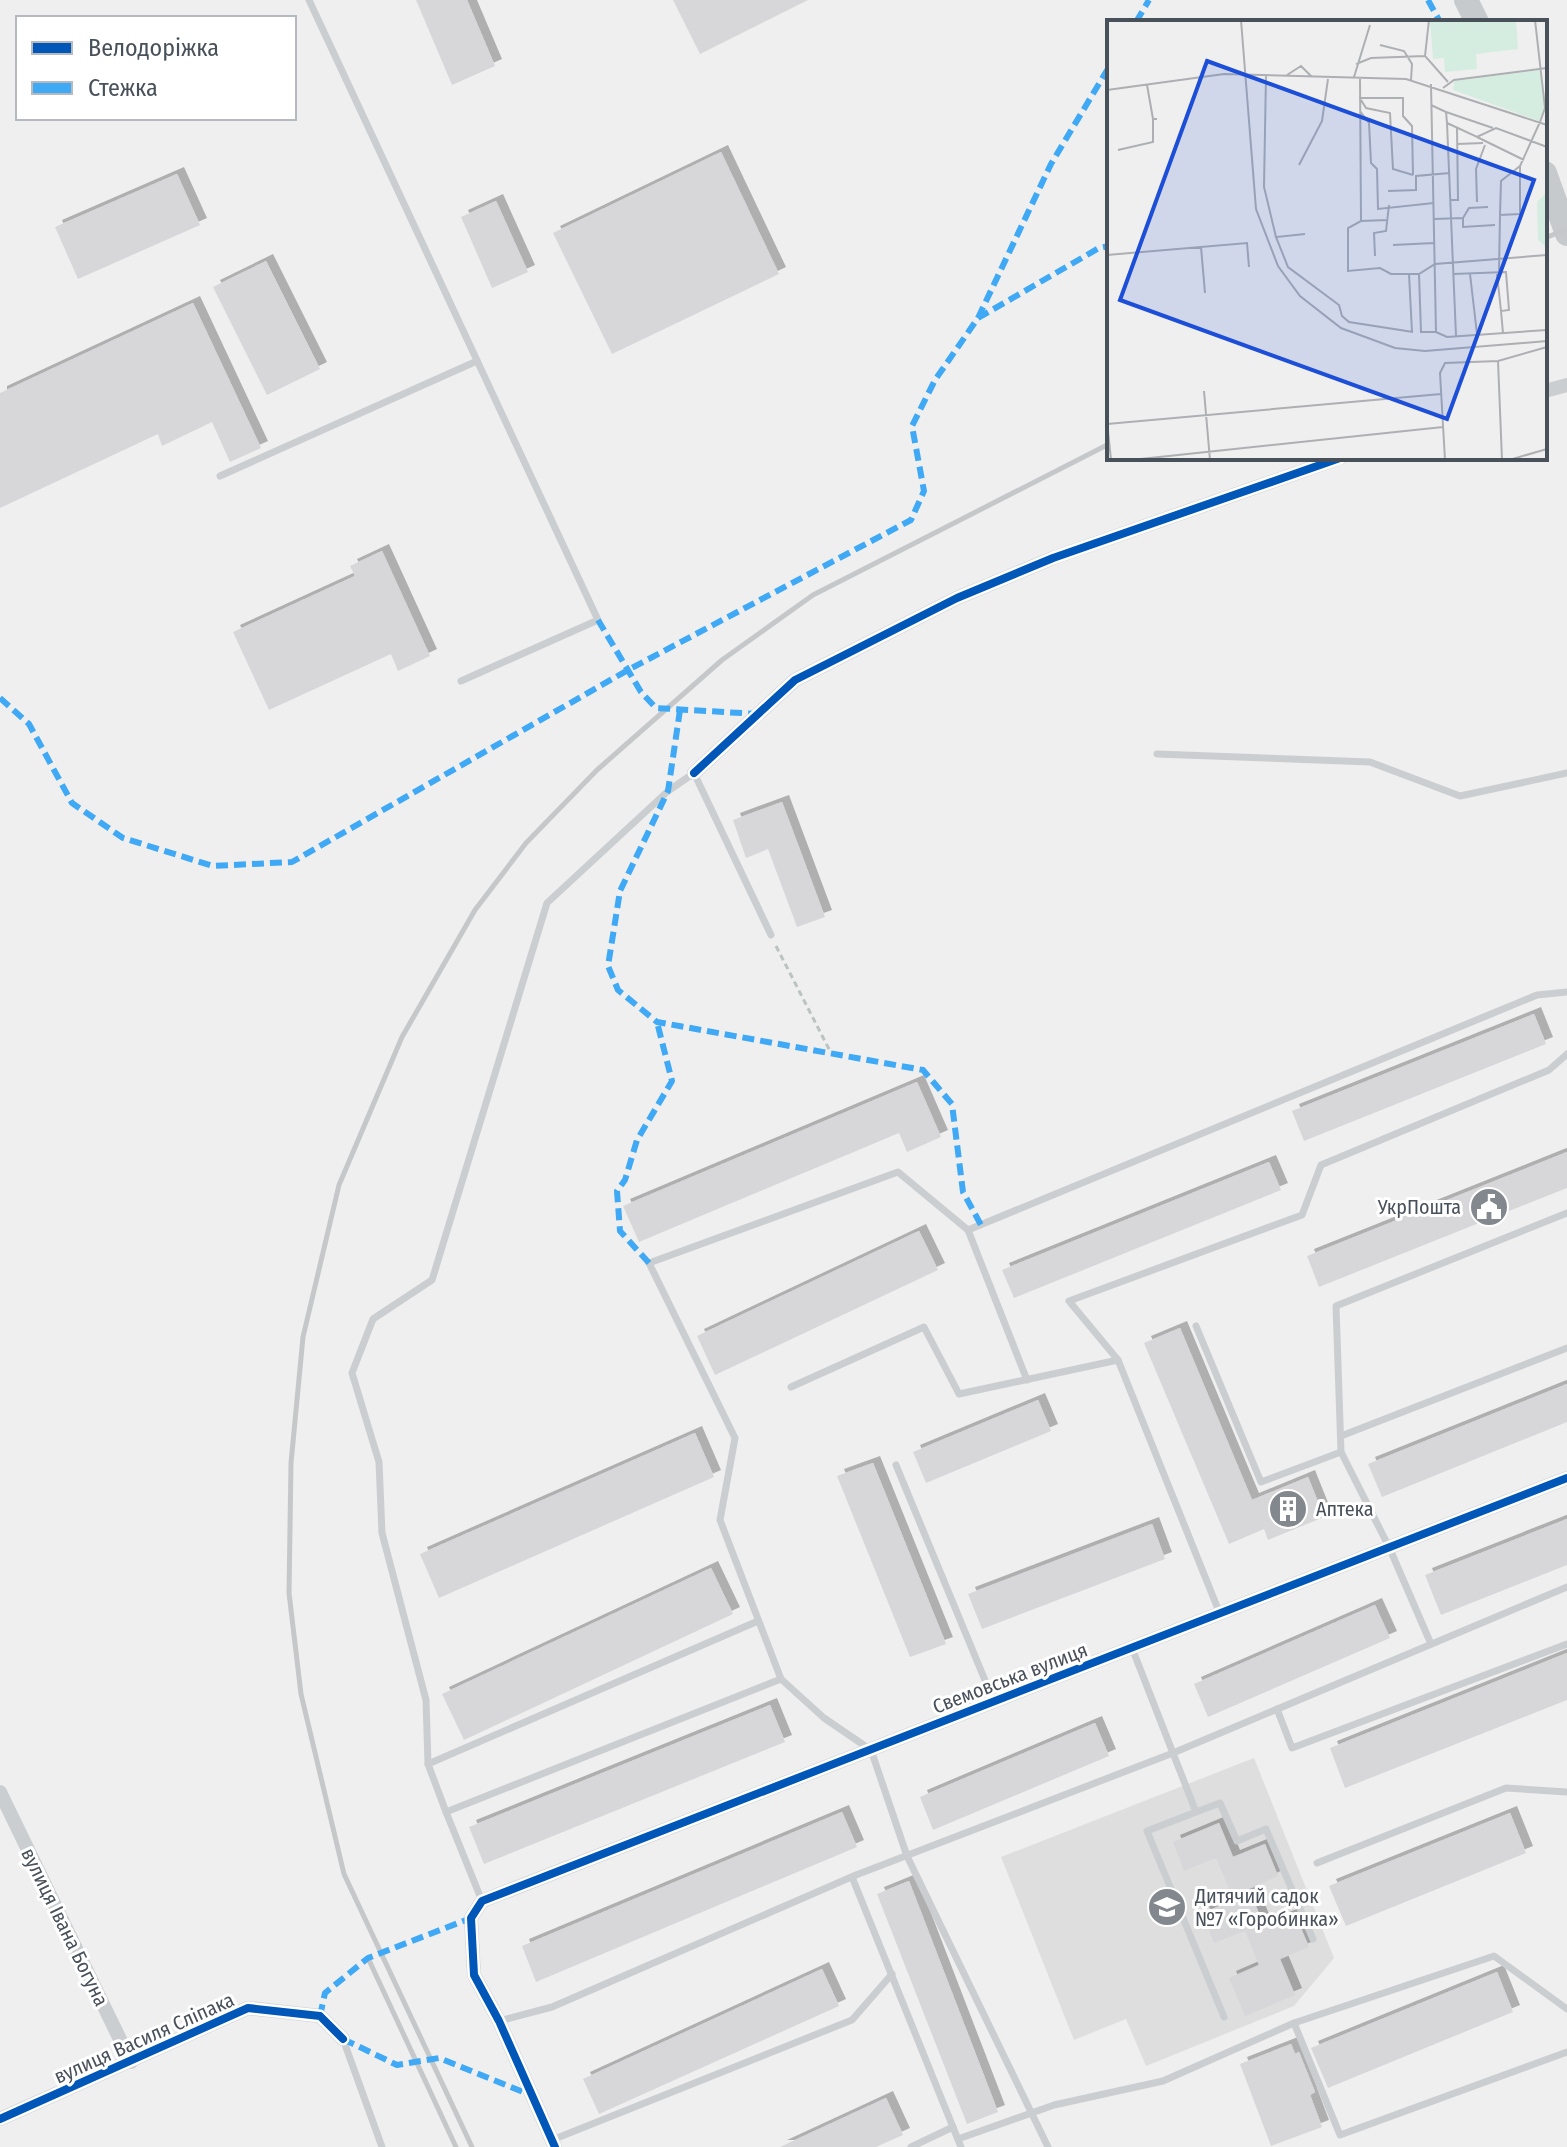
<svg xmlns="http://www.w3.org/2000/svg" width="1567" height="2147" viewBox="0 0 1567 2147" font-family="'Fira Sans Condensed',sans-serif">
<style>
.education{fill:#dedede}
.building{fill:#d7d7d9;filter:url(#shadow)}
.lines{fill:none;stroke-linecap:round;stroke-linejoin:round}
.path{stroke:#bac4c1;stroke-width:3;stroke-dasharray:6 4;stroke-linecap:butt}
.service{stroke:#cbced0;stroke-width:7}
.minor{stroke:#cbced0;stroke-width:14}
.primary{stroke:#c7cacd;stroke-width:24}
.rail{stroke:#c6c7c9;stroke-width:5}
.quiet{stroke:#3fa9f5;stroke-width:6;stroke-dasharray:12 6;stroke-linecap:butt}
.cycleway-casing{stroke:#fff;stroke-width:13}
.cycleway{stroke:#0057b8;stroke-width:8}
.labels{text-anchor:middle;stroke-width:6;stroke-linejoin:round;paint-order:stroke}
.poi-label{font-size:20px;fill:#48505a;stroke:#fff;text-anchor:start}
.street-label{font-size:20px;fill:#48505a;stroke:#fff}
.inset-road{fill:none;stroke:#adafb3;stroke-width:2}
.view{fill:#1d4ed8;fill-opacity:0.15;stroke:#1d4ed8;stroke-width:4}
.inset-edge{fill:none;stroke:#48505a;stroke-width:4}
</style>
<defs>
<filter id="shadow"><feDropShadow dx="7" dy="-7" stdDeviation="0" flood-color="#0004"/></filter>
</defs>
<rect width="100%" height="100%" fill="#f0efef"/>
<!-- education -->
<polygon class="education" points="1254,1758 1334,1958 1294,2006 1146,2066 1126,2019 1074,2040 1001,1857"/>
<!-- building -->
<g class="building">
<polygon points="416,0 467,0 495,66 452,85"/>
<polygon points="673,0 808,0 700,54"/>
<polygon points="721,152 779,274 612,354 553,233"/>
<polygon points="177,174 200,225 78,279 55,227"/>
<polygon points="496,201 528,272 492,288 461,217"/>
<polygon points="266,261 320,369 267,395 213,287"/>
<polygon points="193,303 261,448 230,462 212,422 162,446 158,434 0,508 0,393"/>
<polygon points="382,551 430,656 398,671 391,654 269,710 233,632 355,576 350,566"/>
<polygon points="782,802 825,917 797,927 768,849 746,858 733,820"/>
<polygon points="1534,1014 1546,1044 1304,1141 1292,1111"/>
<polygon points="917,1082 941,1137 907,1152 899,1133 639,1242 623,1206"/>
<polygon points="1567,1152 1567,1188 1319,1287 1307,1256"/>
<polygon points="1269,1162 1281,1190 1014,1298 1002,1270"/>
<polygon points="919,1231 938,1270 715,1375 697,1336"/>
<polygon points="1180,1328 1252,1500 1308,1477 1324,1517 1268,1540 1264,1529 1229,1544 1144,1343"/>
<polygon points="1567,1384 1567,1422 1382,1497 1368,1464"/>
<polygon points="1038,1400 1051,1431 926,1483 913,1452"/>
<polygon points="695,1433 714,1477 439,1598 420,1554"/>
<polygon points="873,1463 946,1644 910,1657 837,1476"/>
<polygon points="1567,1519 1567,1565 1441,1615 1425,1575"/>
<polygon points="1152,1524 1165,1559 982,1629 968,1594"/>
<polygon points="711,1568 733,1614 464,1740 442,1694"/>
<polygon points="1375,1605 1390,1638 1208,1717 1194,1684"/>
<polygon points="1567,1653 1567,1700 1345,1788 1330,1748"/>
<polygon points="770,1705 785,1742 484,1864 469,1827"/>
<polygon points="1095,1723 1109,1756 933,1830 920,1797"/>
<polygon points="842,1812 857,1847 536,1982 522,1946"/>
<polygon points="1510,1813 1526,1853 1346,1926 1329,1886"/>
<polygon points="1219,1823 1233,1857 1265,1844 1278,1876 1249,1889 1264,1926 1295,1914 1309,1947 1280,1959 1295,1995 1245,2016 1229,1978 1259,1965 1245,1931 1214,1943 1202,1913 1234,1900 1216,1858 1184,1871 1173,1842"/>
<polygon points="909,1881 998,2112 967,2124 877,1894"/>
<polygon points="822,1969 839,2006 599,2114 583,2079"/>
<polygon points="1497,1972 1513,2012 1328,2088 1311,2048"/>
<polygon points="1291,2044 1295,2054 1299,2052 1315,2092 1310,2095 1322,2127 1271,2146 1240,2064"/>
<polygon points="886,2098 903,2135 876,2147 780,2147"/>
</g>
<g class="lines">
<!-- path -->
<polyline class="path" points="776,946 831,1053"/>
<!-- service -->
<g class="service">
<polyline points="309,0 598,620 461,681"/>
<polyline points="220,476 477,361"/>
<polyline points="1157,754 1370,762 1460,796 1567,773"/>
<polyline points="968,1230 1537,995 1567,992"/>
<polyline points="1196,1326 1261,1482 1341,1452 1389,1547 1431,1644"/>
<polyline points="1027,1380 968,1230 898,1172 649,1263 735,1438 720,1520 781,1679 824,1718 871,1750 907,1856 1048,2147"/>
<polyline points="791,1387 924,1327 959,1394 1118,1360"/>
<polyline points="1341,1436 1567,1348"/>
<polyline points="1341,1452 1336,1306 1567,1213"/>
<polyline points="896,1465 994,1702"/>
<polyline points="1220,1614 1118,1360 1069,1301 1302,1215 1321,1165 1549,1070 1567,1054"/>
<polyline points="1132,1648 1196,1812 1147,1831 1224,2017"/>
<polyline points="1277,1709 1292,1748 1567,1644"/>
<polyline points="428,1764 426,1700 382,1533 379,1462 352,1373 373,1319 432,1280 547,903 668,791 694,773 771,935"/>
<polyline points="446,1812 428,1764 758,1621"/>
<polyline points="1196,1812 1220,1803 1237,1841 1266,1829 1313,1939"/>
<polyline points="1317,1863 1506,1788 1567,1792"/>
<polyline points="852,1877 961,2147"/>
<polyline points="482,1901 446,1812 781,1679"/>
<polyline points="1567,2009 1494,1956 1294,2023 1340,2135 1567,2052"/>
<polyline points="499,2021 552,2007 856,1875 1173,1753 1567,1587"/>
<polyline points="343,2039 382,2147"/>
<polyline points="958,2139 1054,2105 1163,2081 1294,2023"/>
<polyline points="552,2140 852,2020 892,1974"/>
<polyline points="911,2147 953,2127"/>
</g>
<!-- minor -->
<g class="minor">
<polyline points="1545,391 1567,385"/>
<polyline points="694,773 795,680 957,598 1053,558 1340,458"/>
<polyline points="0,1792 131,2062"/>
<polyline points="0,2119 248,2008 320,2016 343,2039"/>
<polyline points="555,2147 499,2021 474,1975 471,1918 482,1901 1567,1478"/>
</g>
<!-- primary -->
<g class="primary">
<polyline points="1466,0 1477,22"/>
<polyline points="1545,173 1567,234"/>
</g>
<!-- rail -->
<g class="rail">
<polyline points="1545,238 1567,229"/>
<polyline points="368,1958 456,2147"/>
<polyline points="472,2147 344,1874 301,1694 289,1593 291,1463 303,1337 339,1185 402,1037 475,910 526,843 597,770 722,660 813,595 1109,444"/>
</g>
<!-- quiet -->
<g class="quiet">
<polyline points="1428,0 1440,22"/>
<polyline points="1136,22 1149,0"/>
<polyline points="978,318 1051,164 1109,67"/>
<polyline points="598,620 641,692 656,708 757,714"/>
<polyline points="0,698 29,724 72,803 123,838 213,866 292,862 628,670 911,520 924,491 912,426 935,380 978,318 1099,248 1109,246"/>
<polyline points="680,710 668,791 620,891 608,966 618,990 657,1022 923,1070 952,1104 963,1192 981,1225"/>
<polyline points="649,1263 620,1231 617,1191 625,1180 637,1140 672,1081 657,1022"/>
<polyline points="320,2016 325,1993 368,1958 471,1918"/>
<polyline points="343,2039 397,2065 439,2058 533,2096"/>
</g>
<defs>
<g id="cycleway">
<polyline points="694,773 795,680 957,598 1053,558 1340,458"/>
<polyline points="0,2119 248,2008 320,2016 343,2039"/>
<polyline points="555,2147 499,2021 474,1975 471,1918 482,1901 1567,1478"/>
</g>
</defs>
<!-- cycleway casing -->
<use href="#cycleway" class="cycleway-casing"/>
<!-- cycleway -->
<use href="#cycleway" class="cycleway"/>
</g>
<!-- icons -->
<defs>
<symbol id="civic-disc" viewBox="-11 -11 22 22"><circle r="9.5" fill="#83888e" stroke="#fff"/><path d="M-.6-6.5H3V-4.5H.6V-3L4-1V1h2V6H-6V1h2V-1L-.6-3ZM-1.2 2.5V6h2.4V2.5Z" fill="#fff"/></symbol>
<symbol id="building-disc" viewBox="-11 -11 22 22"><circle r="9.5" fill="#83888e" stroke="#fff"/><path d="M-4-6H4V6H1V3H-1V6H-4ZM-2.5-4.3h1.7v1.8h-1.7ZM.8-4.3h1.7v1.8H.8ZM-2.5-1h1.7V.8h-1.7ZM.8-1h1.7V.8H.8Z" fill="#fff"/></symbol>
<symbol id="school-disc" viewBox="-11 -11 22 22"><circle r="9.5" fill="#83888e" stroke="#fff"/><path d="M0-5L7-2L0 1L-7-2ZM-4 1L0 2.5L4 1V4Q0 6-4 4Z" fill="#fff"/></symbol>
</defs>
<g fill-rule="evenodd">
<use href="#civic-disc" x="1467" y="1185" width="44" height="44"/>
<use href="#building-disc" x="1266" y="1487" width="44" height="44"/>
<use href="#school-disc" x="1145" y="1885" width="44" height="44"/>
</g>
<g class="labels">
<!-- poi labels -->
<g class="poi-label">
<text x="1461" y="1214" text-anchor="end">УкрПошта</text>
<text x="1316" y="1516">Аптека</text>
<text x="1195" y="1903">Дитячий садок<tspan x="1195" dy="23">№7 «Горобинка»</tspan></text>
</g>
<!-- street labels -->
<g class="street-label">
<text transform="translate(1010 1678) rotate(-21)" y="7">Свемовська вулиця</text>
<text transform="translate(65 1927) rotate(64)" y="7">вулиця Івана Богуна</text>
<text transform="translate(144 2038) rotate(-24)" y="7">вулиця Василя Сліпака</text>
</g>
</g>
<!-- overview -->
<g transform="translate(1107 20)">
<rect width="440" height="440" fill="#f0efef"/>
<path d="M323,0H409L411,29L369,34L370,49L338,52L337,38L326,39ZM433,50L437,88L432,101L346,70L347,61ZM440,172V228L431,220L430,182Z" fill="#d5ede0"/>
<path class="inset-road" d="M134,0L149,189L171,246L193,276L234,308L288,328L318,331L440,321M322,0L318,36L341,62M428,0L438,88L433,102M273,25L297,31L305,44L304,60M249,44L264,38L318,36M159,55L157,167L169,217M180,55L194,46L205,57M247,57L263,5M253,59L254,201M324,64L329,312L340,317L440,310M40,65L46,99H50M336,68L347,60L440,48M0,70L117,54L299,59L440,105M252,78H296V96L305,106L306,155M254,80L259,88L283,93L286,149L306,155M324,85L339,92L340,103L370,117L389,108L440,127M253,91L262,103L264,143L270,149L271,189L327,183M339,92L386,108M340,103L349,316M370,117L417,140M350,124L376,123M11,130L46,122V99M192,145L215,101L221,59M413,146L394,161L393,195L413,194V146L433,102M281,171L309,170V156L343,153M344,180H351L350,108M370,182L369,149L378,125M356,198L362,188L381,187M327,199L356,198V207L388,205M280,200L254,201L241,208V251L273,248L284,254H312L328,244L440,235M198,214L169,217L181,247L232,285L235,296L242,302L306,312M286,225L327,223M94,227L98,273M0,235L140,223L142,247M268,236L267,213L279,211L282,185M392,252L393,195M302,254L305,312M312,254L314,312H329M346,254L399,252L402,290L394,291L396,313M363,254L370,314M390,254L394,291M391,341L395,440M97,371L103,440M0,401L4,440M0,404L334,374M24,440L336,407M338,440L333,353L338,343L391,341L440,327M402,440L440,429"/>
<path class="view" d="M100,41L427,160L340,399L13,280Z"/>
<rect width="440" height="440" class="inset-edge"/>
</g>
<!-- legend -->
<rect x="16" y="16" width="280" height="104" fill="#ffffff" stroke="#b6b9bd" stroke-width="2"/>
<rect x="32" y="42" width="40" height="12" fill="#0057b8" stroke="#b6b9bd" stroke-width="2"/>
<text x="88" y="56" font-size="24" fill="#48505a">Велодоріжка</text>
<rect x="32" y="82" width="40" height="12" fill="#3fa9f5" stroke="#b6b9bd" stroke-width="2"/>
<text x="88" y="96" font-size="24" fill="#48505a">Стежка</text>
</svg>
